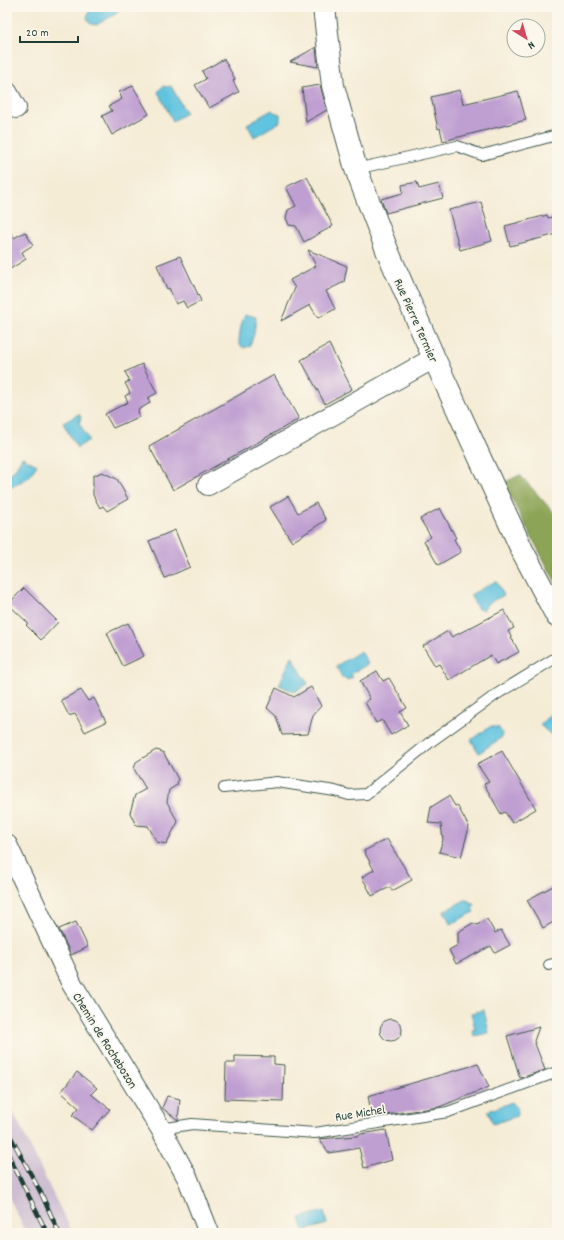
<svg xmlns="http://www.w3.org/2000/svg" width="564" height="1240" viewBox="0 0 564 1240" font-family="Dekko,sans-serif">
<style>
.industrial{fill:#cebed1}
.forest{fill:#8ca456;stroke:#567045}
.water{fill:#61c3df;stroke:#40808a}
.building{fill:#bf9ed1}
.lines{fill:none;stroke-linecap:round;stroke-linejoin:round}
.lane-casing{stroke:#3f574c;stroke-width:12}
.street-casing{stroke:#3f574c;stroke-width:22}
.secondary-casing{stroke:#3f574c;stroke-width:24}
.lane{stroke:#fff;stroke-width:10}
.street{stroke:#fff;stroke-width:20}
.secondary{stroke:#fff;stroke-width:22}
.rail-casing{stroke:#1f3d34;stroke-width:4.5}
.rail{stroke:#fbf7ec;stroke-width:3;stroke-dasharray:9;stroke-linecap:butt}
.labels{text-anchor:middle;stroke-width:3.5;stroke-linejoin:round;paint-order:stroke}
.street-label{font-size:13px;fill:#1f3d34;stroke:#fbf7ec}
</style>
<rect width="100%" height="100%" fill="#fbf7ec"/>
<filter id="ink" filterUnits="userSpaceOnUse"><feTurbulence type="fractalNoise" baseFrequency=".025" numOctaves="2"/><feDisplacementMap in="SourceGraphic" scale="8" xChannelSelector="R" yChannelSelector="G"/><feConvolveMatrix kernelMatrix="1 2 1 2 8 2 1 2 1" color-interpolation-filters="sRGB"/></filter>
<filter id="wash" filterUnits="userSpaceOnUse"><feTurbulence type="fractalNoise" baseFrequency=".012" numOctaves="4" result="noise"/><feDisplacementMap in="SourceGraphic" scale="16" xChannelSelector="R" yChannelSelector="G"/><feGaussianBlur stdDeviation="0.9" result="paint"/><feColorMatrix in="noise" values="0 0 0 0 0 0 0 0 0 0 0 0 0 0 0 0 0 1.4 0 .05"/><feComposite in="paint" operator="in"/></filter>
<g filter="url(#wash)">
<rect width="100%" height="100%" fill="#f5ecd6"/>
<!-- industrial -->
<polygon class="industrial" points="7,1099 54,1196 73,1233 26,1233 7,1193"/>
<!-- forest -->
<polygon class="forest" points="520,475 557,516 557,585 503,483"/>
<!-- water -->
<g class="water">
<polygon points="95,7 120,7 116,14 96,25 91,24 87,18 89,11"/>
<polygon points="163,86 167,87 171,86 186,113 173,121 158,92"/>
<polygon points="272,110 274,112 280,114 280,122 254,137 247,124"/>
<path d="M245,314L256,317L254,334L250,346L244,348L239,344C239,333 241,324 245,314Z"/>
<polygon points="79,414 81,418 79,423 89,440 77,448 63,423"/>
<polygon points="22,457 37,465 29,477 7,490 7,475 14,471"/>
<polygon points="496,581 504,595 487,604 484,610 478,609 470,595"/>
<polygon points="361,651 368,664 351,674 353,677 347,680 345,677 343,679 336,666"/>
<polygon points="292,656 308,684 294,692 279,685"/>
<polygon points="557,707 557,733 551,735 540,725"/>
<polygon points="491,726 499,728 502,734 501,738 479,753 471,740"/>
<polygon points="467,899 469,902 474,903 475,906 472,909 474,912 451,924 444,911"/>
<polygon points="484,1010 489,1033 474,1036 472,1030 475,1029 471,1013"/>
<polygon points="512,1102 517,1108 517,1116 493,1124 488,1111"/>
<polygon points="324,1211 327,1224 304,1231 300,1218"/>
</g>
<g id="blocks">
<!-- building -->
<g class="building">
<polygon points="316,47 318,67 290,62"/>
<polygon points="224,59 235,79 233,81 239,92 209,108 195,85 206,79 202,71"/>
<polygon points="320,85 327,110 306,122 302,88"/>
<polygon points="133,86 149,114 112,135 102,116 112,111 109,106 122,99 119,92"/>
<polygon points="460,90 463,104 518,91 526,120 443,141 440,128 438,129 431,97"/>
<polygon points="307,177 333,226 304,242 296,226 289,225 286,218 288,210 296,206 286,187"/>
<polygon points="417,182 419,189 439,184 443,198 386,213 381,199 403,193 402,185"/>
<polygon points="481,202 492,241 460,250 449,210"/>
<polygon points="547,215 548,218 557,216 557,234 510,246 505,226"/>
<polygon points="7,226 14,238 25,232 33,245 22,252 26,259 7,271"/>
<polygon points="308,250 347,266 344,282 326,291 335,309 318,318 310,305 281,321 295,288 290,280 316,266"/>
<polygon points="180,256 201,301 187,308 183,301 176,304 169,288 167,289 157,265"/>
<polygon points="329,344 352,389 325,404 301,360"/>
<polygon points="142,364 157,393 148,398 150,403 138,410 139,417 113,428 105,414 128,402 125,396 130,393 125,383 130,381 125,372"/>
<polygon points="274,375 299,419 173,490 149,446"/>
<polygon points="102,472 117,479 128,499 107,511 103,506 100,508 93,495 93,476"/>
<polygon points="288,496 298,513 316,503 326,520 292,542 270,507"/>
<polygon points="440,508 456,538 454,539 461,552 438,565 424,541 431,537 420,519"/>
<polygon points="175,530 190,567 165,578 149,541"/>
<polygon points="24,588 58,622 41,640 26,625 28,623 8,604"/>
<polygon points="504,610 514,628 508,631 519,652 496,664 491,655 449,680 439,664 435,666 423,646 448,631 452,637"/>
<polygon points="128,623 144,656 123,666 107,633"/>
<polygon points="377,671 383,681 389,678 407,708 400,712 408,725 391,735 382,720 376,723 365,702 370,699 360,681"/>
<polygon points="311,687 321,706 313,715 308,734 282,735 276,716 267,708 276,688 294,697"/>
<polygon points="81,690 88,701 94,698 106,722 85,732 75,714 69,716 61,700"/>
<polygon points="156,750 163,752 178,779 177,785 169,790 167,802 178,822 166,844 157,842 148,826 136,825 130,813 135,795 146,789 134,769 136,762"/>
<polygon points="502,751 536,809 512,823 505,812 501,814 484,784 489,782 477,764"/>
<polygon points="449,796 455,806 457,805 469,827 461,857 439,852 443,840 441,824 428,823 431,807"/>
<polygon points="387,839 412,880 392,891 390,887 372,896 362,877 374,870 364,851"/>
<polygon points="557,884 557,920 543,928 527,900"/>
<polygon points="487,919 495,933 501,930 510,945 495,953 491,946 456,964 449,950 458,945 458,932 473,923 477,925"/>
<polygon points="76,922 88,947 71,955 59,929"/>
<circle cx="391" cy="1030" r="11"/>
<polygon points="539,1027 534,1041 545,1070 520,1078 507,1036"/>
<polygon points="235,1056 274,1057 274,1064 284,1065 283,1101 225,1099 226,1063 235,1063"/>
<polygon points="478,1064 489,1087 439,1107 372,1117 368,1096"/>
<polygon points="77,1072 97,1088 91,1094 110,1109 92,1130 72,1115 79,1108 61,1092"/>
<polygon points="167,1096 180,1099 178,1120 162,1108"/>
<polygon points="386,1130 392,1160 364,1168 359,1148 329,1153 319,1139 357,1136 361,1134"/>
</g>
</g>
</g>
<g filter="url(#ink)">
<use href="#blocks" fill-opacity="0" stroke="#3f574c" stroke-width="1"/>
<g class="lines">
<defs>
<g id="lane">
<polyline points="356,169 457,146 482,155 557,135"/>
<polyline points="224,788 277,782 335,791 349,795 366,794 429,743 497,694 557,657"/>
<polyline points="549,965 557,963"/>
<polyline points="161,1129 192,1124 315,1133 448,1112 557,1072"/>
</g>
<g id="street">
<polyline points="7,92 16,108"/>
<polyline points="208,485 434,358"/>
<polyline points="7,845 72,984 161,1129 188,1179 209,1233"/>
</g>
<polyline id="secondary" points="324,7 333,86 356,169 387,250 434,358 523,552 557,616"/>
</defs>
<!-- lane casing -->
<use href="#lane" class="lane-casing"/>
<!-- street casing -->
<use href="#street" class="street-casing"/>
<!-- secondary casing -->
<use href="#secondary" class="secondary-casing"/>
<!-- lane -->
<use href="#lane" class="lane"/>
<!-- street -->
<use href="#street" class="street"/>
<!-- secondary -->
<use href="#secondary" class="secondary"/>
<defs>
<g id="rail">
<polyline points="7,1130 41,1193 59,1233"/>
<polyline points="7,1152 47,1233"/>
</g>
</defs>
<!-- rail casing -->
<use href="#rail" class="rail-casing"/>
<!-- rail -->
<use href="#rail" class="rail"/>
</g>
</g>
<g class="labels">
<!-- street labels -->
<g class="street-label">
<text transform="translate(417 320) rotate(66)" y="5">Rue Pierre Termier</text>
<text transform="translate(106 1040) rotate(58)" y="5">Chemin de Rochebozon</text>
<text transform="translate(360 1112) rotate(-9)" y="5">Rue Michel</text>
</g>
</g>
<!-- margin -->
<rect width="564" height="1240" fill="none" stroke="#fbf7ec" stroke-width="24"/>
<!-- north arrow -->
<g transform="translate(526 38) rotate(143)"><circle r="19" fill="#fbf7ec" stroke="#a3ada2"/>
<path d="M0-3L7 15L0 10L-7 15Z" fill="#d1495b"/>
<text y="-6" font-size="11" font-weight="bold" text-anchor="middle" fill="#1f3d34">N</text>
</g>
<!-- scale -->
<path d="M20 36v6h58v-6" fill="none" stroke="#1f3d34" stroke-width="2"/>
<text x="26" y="36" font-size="12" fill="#1f3d34" stroke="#fbf7ec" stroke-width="3" paint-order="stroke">20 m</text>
</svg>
